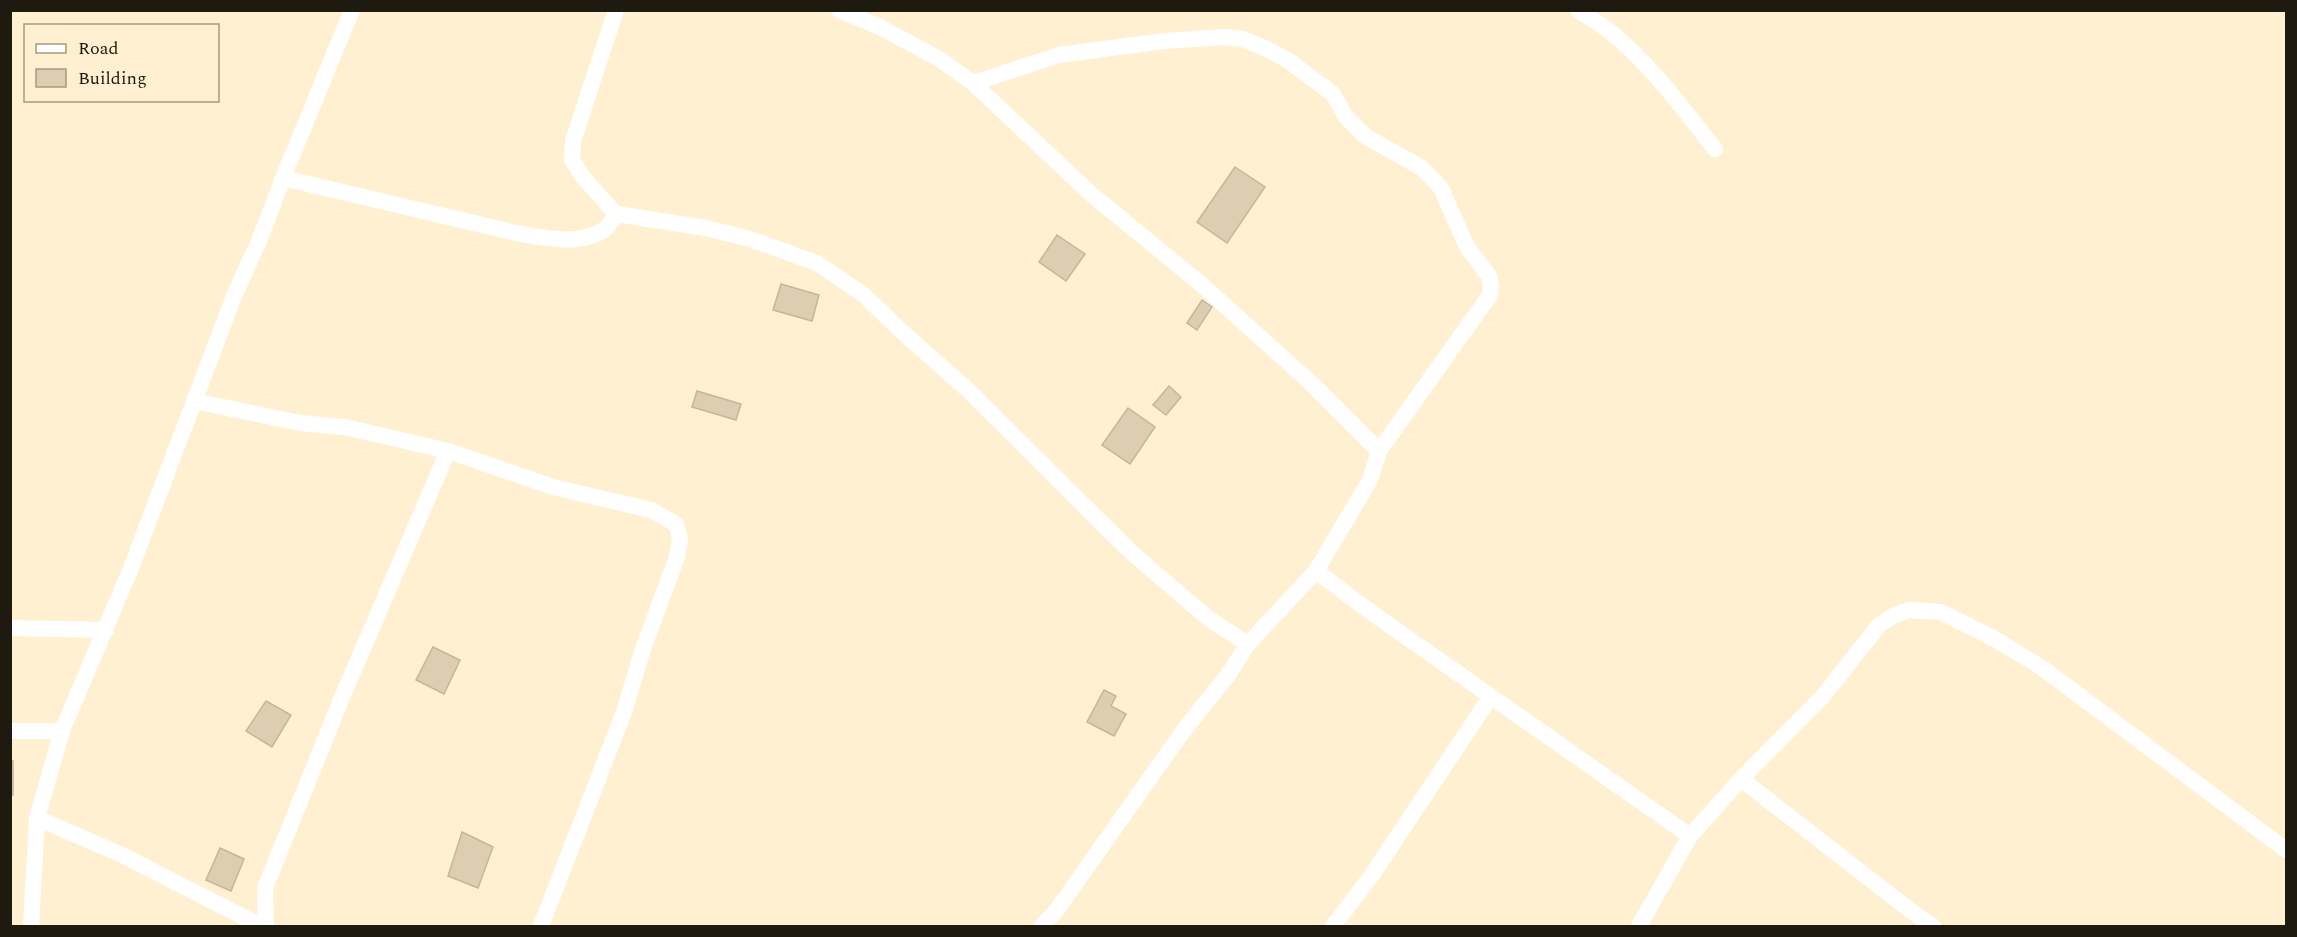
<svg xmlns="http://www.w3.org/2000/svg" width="2297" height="937" viewBox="0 0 2297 937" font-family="Spectral,serif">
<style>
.building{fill:#dcceb0;stroke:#c4b699;stroke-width:1.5}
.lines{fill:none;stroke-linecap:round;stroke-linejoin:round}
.street{stroke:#fff;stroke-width:16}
</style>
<rect width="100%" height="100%" fill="#fff0d2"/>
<!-- building -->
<g class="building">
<polygon points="1235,167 1265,187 1227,243 1197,222"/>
<polygon points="1057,235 1085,254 1066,281 1039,262"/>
<polygon points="781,284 819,295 812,321 773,310"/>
<polygon points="1202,300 1212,307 1197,330 1187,323"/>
<polygon points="1169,386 1181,397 1166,415 1153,405"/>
<polygon points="697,391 741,404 736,420 692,407"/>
<polygon points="1128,408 1155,427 1130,464 1102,445"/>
<polygon points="433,647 460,660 444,694 416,680"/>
<polygon points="1104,690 1116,696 1111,706 1126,714 1114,736 1087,722"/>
<polygon points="266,701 291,715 272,747 246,731"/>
<polygon points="10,760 13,761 13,795 10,795"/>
<polygon points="462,832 493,847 478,888 448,876"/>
<polygon points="220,848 244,859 231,891 206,880"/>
</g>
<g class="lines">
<!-- street -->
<g class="street">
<polyline points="616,10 573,141 572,160 583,177 616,214 706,228 750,239 817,263 864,295 899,329 969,391 1132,553 1209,619 1248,644 1228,675 1184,730 1056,911 1042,926"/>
<polyline points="839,10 880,27 941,60 973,83 1091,194 1201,284 1311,383 1379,451"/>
<path d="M1578,10C1590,18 1603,25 1613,34C1653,67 1683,109 1715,149"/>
<polyline points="973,83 1059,55 1164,41 1224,37 1243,39 1267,49 1289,61 1333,94 1346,117 1365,136 1422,168 1441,188 1467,247 1489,276 1491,286 1490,295 1379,451 1370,480 1316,571"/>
<path d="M283,178L516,233C542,237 581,247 605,229C609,226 613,219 616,214"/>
<polyline points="194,401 300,423 345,427 448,451 553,487 651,510 676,524 680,539 677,557 643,649 624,712 541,926"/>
<polyline points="10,628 106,630"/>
<polyline points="1248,644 1316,571 1372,613 1690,836 1639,926"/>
<polyline points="10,731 62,731"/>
<polyline points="1741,779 1911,911 1933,926"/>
<polyline points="37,818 122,855 261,926"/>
<polyline points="1690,836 1741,779 1824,695 1879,625 1893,616 1909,610 1941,612 1993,638 2041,667 2286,850"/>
<polyline points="31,926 37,818 62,731 131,568 234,296 259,241 283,178 352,10"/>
<polyline points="266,926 265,888 343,695 448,451"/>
<polyline points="1333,926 1372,875 1491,696"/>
</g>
</g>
<!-- border -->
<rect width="2297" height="937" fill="none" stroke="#1f1a0f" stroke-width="24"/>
<!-- legend -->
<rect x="24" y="24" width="195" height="78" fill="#fff0d2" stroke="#a59a84" stroke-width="1.5"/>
<rect x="36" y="44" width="30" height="9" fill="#ffffff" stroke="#a59a84" stroke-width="1.5"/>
<text x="78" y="54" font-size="18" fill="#1f1a0f">Road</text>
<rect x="36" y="69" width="30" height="18" fill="#dcceb0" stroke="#a59a84" stroke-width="1.5"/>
<text x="78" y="84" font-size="18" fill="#1f1a0f">Building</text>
</svg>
